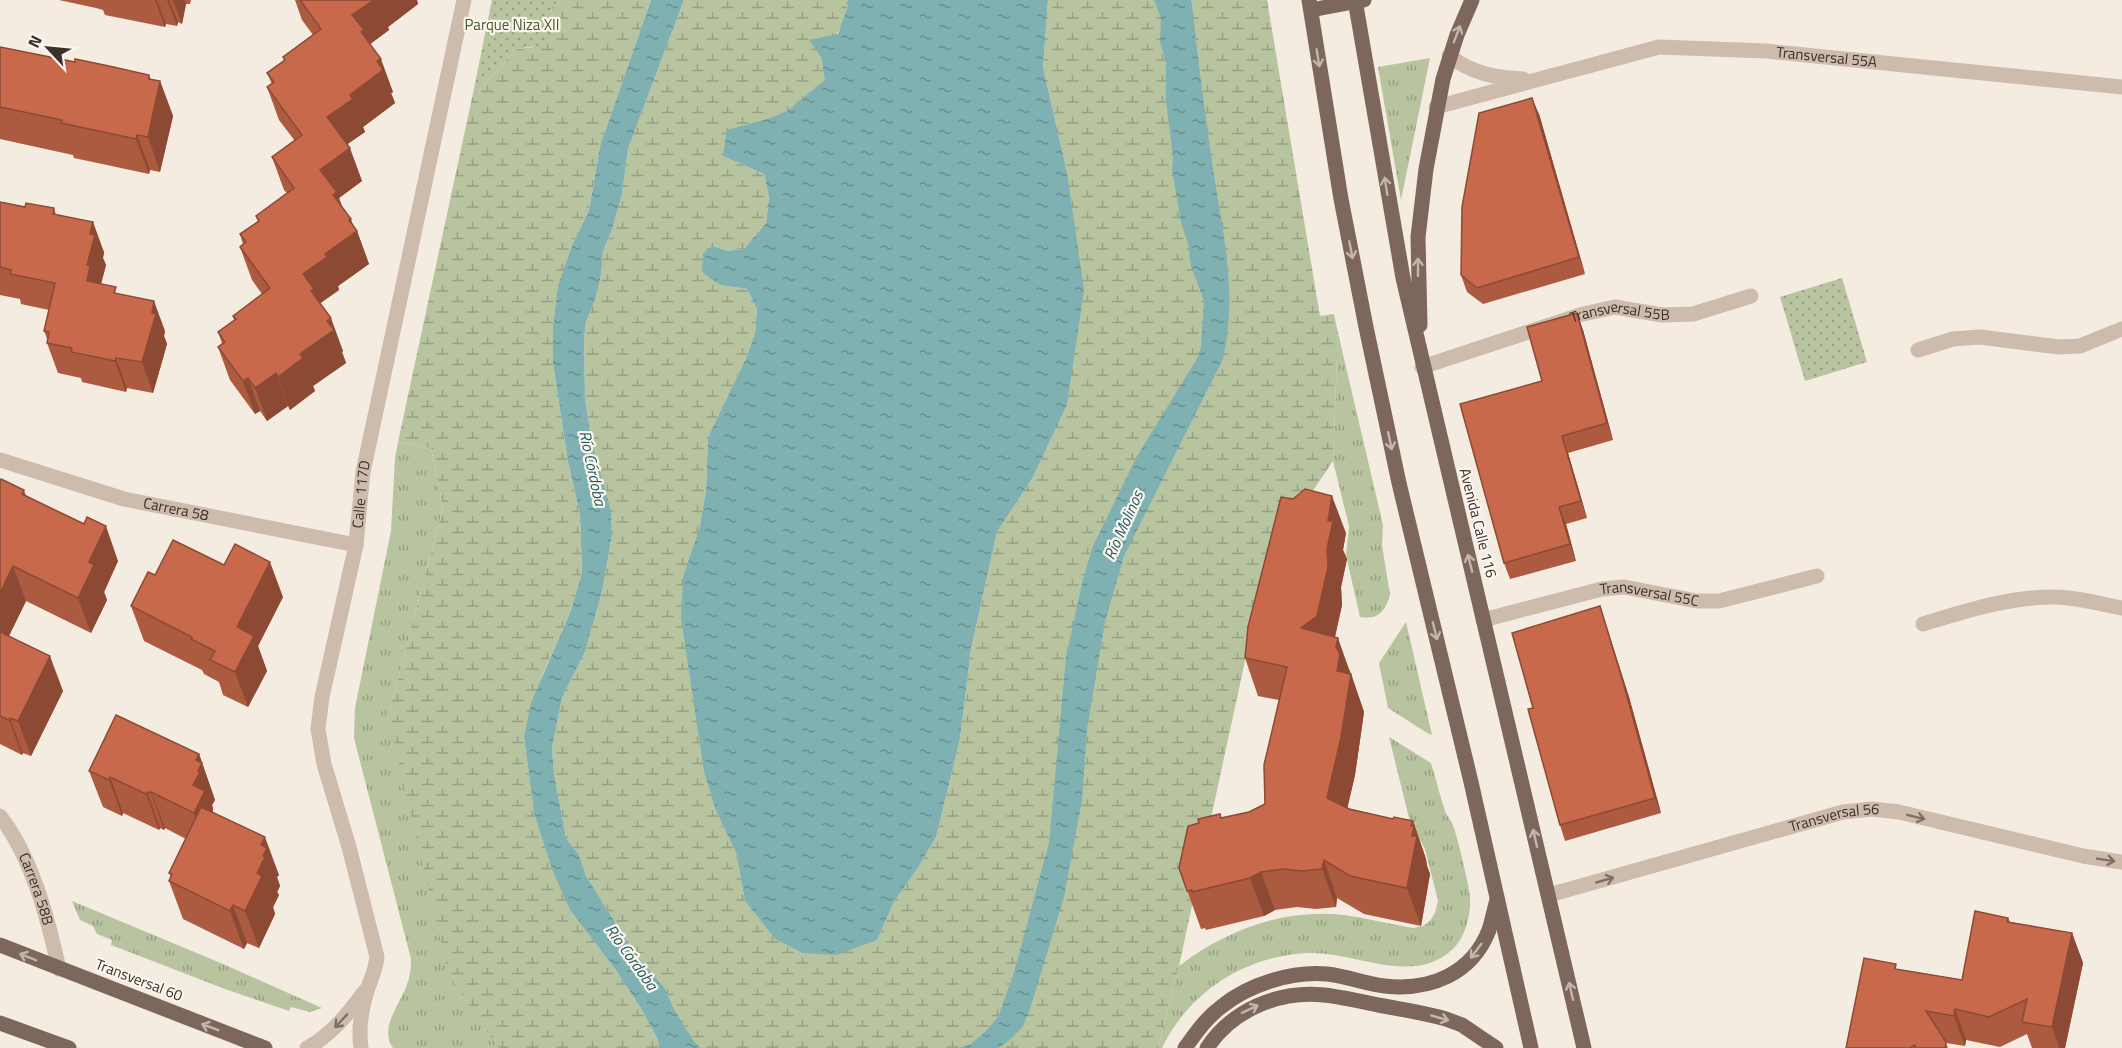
<svg xmlns="http://www.w3.org/2000/svg" width="2122" height="1048" viewBox="0 0 2122 1048" font-family="'Titillium Web',sans-serif">
<style>
.grass{fill:url(#grass-tufts)}
.wetland{fill:url(#wetland-marsh)}
.park{fill:url(#park-dots)}
.water{fill:url(#water-ripples)}
.lines{fill:none;stroke-linecap:round;stroke-linejoin:round}
.street{stroke:#cdbbac;stroke-width:15}
.primary{stroke:#7d675c;stroke-width:15}
.wall{fill:#ac5a40}
.shaded-wall{fill:#8c4a34}
.building{fill:#c8694b;stroke:#8c4a34;stroke-width:1.5}
.oneway{stroke:#c2b5ac}
.oneway2{stroke:#7d6f65}
.labels{text-anchor:middle;stroke-width:4.5;stroke-linejoin:round;paint-order:stroke}
.park-label{font-size:15px;fill:#4a5a2e;stroke:#fbf5ee}
.street-label{font-size:15px;fill:#3b302b;stroke:#fbf5ee}
.water-label{font-size:16px;font-style:italic;fill:#1f5a5e;stroke:#fbf5ee}
</style>
<defs>
<pattern id="grass-tufts" width="24" height="20" patternUnits="userSpaceOnUse" patternTransform="scale(1.5)"><rect width="24" height="20" fill="#b8c4a0"/><path d="M3 7l-1-3M5 7V3M7 7l1-3M15 17l-1-3M17 17v-4M19 17l1-3" fill="none" stroke="#97a083"/></pattern>
<pattern id="wetland-marsh" width="20" height="14" patternUnits="userSpaceOnUse" patternTransform="scale(1.5)"><rect width="20" height="14" fill="#b8c4a0"/><path d="M1 5h8M5 5V1M11 12h8M15 12V8" fill="none" stroke="#97a083"/></pattern>
<pattern id="park-dots" width="8" height="8" patternUnits="userSpaceOnUse" patternTransform="scale(1.5)"><rect width="8" height="8" fill="#b8c4a0"/><path d="M2 2h.1M6 6h.1" fill="none" stroke="#97a083" stroke-width="1.8" stroke-linecap="round"/></pattern>
<pattern id="water-ripples" width="26" height="14" patternUnits="userSpaceOnUse" patternTransform="scale(1.5)"><rect width="26" height="14" fill="#7fb0b2"/><path d="M2 4q2-2 4 0t4 0M15 11q2-2 4 0t4 0" fill="none" stroke="#699091"/></pattern>
</defs>
<rect width="100%" height="100%" fill="#f4ebe1"/>
<!-- grass -->
<g class="grass">
<polygon points="1430,58 1401,200 1378,67"/>
<path d="M1338,333L1383,525L1382,545L1390,595C1385,612 1378,620 1360,617L1346,555L1349,526L1333,461Z"/>
<path d="M398,442L431,448L443,507L388,717L499,1048H393C379,1028 399,1006 406,987C410,978 411,969 411,959L354,738L355,708L391,531L395,458Z"/>
<polygon points="1406,622 1432,735 1427,733 1388,708 1379,663"/>
<path d="M1389,737L1431,763C1436,779 1440,796 1445,811C1447,816 1450,819 1452,823C1456,830 1470,889 1470,898C1471,916 1465,937 1453,949C1413,987 1355,951 1307,953C1245,956 1189,992 1162,1048H1158L1179,966C1226,930 1284,908 1344,915C1367,918 1390,924 1413,928L1423,926L1430,921L1435,913L1438,901L1425,849L1410,822Z"/>
<polygon points="72,901 223,964 322,1008 310,1012 291,1007 289,1011 225,989 111,945 112,940 97,934 93,926 80,920"/>
</g>
<!-- wetland -->
<g class="wetland">
<polygon points="561,0 651,0 600,146 589,210 571,248 558,285 553,326 553,363 568,462 580,514 582,573 571,610 543,674 524,737 534,813 570,910 615,969 642,1010 658,1040 659,1048 499,1048 497,1046 449,976 388,717 443,507 431,448 398,442 472,98 516,49 534,47 554,21 551,8"/>
<path d="M684,0H848C848,22 833,40 821,57L826,80L787,111L767,119L723,156L764,174L769,197L766,223L744,249L727,251L713,246L720,285L747,289L757,309L755,333L747,356L708,437L706,491L699,530L716,811L736,853L745,901L775,939L802,953L877,940L894,902L918,868L936,837L960,739L971,649L997,532L1033,477L1067,405V172L1043,67L1048,0H1267L1320,316L1334,314L1338,333L1333,461L1267,559L1179,966L1158,1048H701L694,1041L674,1009L665,988L635,954L586,876L579,855L566,838L554,774L552,748L562,698L585,652L602,592L612,535L611,510L591,438L585,398L584,339L586,322L596,297L601,275L603,251L612,230L622,194L628,149Z"/>
</g>
<!-- park -->
<g class="park">
<polygon points="492,0 561,0 551,8 554,21 551,37 543,45 516,49 472,98"/>
<polygon points="1842,278 1867,362 1805,381 1780,297"/>
</g>
<!-- water -->
<g class="water">
<polygon points="651,0 684,0 628,149 622,194 612,230 603,251 601,275 596,297 586,322 584,339 585,398 591,438 611,510 612,535 602,592 585,652 562,698 552,748 554,774 566,838 579,855 586,876 635,954 665,988 674,1009 694,1041 701,1048 659,1048 658,1040 642,1010 615,969 570,910 552,869 534,813 524,737 531,703 571,610 582,573 580,514 568,462 553,363 553,326 558,285 571,248 589,210 600,146"/>
<polygon points="848,0 1048,0 1043,67 1067,172 1084,290 1067,405 1033,477 997,532 971,649 960,739 936,837 918,868 894,902 877,940 836,955 802,953 775,939 745,901 736,853 716,811 704,771 681,618 683,577 699,530 706,491 708,437 747,356 755,333 757,309 747,289 720,285 702,272 703,253 713,246 727,251 744,249 766,223 769,197 764,174 723,156 727,130 767,119 787,111 825,80 821,57 809,40 838,34 848,6"/>
<path d="M1154,0H1191L1192,5C1198,60 1205,114 1213,169C1223,233 1238,295 1223,359L1124,556L1105,622L1087,729L1082,800L1064,897L1031,1006L1023,1026L1012,1038L999,1048H959L971,1044L986,1031L998,1017L1013,976L1049,843L1066,657L1083,579L1093,546L1136,458L1198,357L1201,347L1204,301L1191,266L1188,243L1181,223L1172,169L1173,157L1166,101V63L1160,41L1161,18Z"/>
</g>
<g class="lines">
<!-- street -->
<g class="street">
<path d="M1449,56C1472,73 1495,78 1523,79"/>
<path id="s1" d="M1436,107L1659,47L1766,51L2122,87"/>
<polyline points="1918,350 1953,339 1980,337 2059,347 2080,346 2122,329"/>
<path id="s2" d="M1422,367L1583,314L1615,307L1662,315L1693,314L1751,296"/>
<path id="s3" d="M0,460L124,499L356,545"/>
<path id="s4" d="M1483,620L1602,589L1624,587L1697,601H1719L1817,576"/>
<path d="M1923,624C1966,611 2008,597 2054,597C2076,597 2100,604 2122,608"/>
<path id="s5" d="M0,816C32,857 48,919 59,969"/>
<path id="s6" d="M1549,895L1843,812L1872,809L1899,812L2083,856L2122,862"/>
<path d="M307,1048C331,1035 349,1013 365,991"/>
<path id="s7" d="M361,1048C358,1027 362,1005 369,985C373,975 376,967 377,957L349,847L324,764L318,729L322,697L356,545L363,472L464,0"/>
</g>
<!-- primary -->
<g class="primary">
<polyline points="1309,0 1341,199 1366,327 1399,483 1471,782 1531,1048"/>
<polyline points="1355,0 1403,278 1584,1048"/>
<polyline points="1311,10 1364,0"/>
<polyline points="1420,325 1418,237 1426,169 1443,79 1457,35 1472,0"/>
<polyline points="0,945 265,1048"/>
<polyline points="0,1023 69,1048"/>
<path d="M1185,1048C1196,1033 1206,1018 1221,1007C1249,984 1292,971 1327,974C1347,976 1366,984 1385,986C1430,991 1472,974 1489,930C1492,921 1494,910 1497,900"/>
<path d="M1207,1048C1232,1010 1279,990 1324,995C1342,997 1360,1001 1378,1005C1401,1009 1424,1013 1446,1019L1462,1025L1496,1048"/>
</g>
</g>
<!-- wall -->
<g class="wall">
<polygon points="59,0 191,0 190,4 186,4 182,24 178,22 177,26 166,24 165,27 105,15 103,10 96,8"/>
<polygon points="295,0 417,0 418,4 388,27 389,30 370,44 393,92 391,93 395,103 363,127 365,132 347,144 362,181 339,198 342,207 357,231 369,264 338,286 339,290 320,303 343,351 342,352 346,363 313,386 315,391 290,410 288,406 267,421 260,411 255,414 230,380 218,347 222,343 218,332 234,320 233,316 262,294 252,280 240,247 243,244 240,234 258,221 256,216 287,193 284,190 272,157 295,141 279,120 267,87 272,84 267,73 284,60 283,57 313,35 302,20"/>
<polygon points="0,47 160,81 173,116 160,172 150,170 149,174 74,158 73,155 0,139"/>
<polygon points="1539,114 1585,274 1483,304 1467,292 1461,275"/>
<polygon points="0,202 25,207 54,208 56,215 104,252 103,258 106,265 101,284 118,294 165,331 164,336 167,344 153,393 127,388 126,392 82,382 81,378 58,373 47,343 48,341 44,331 49,310 21,304 20,299 0,295"/>
<polygon points="1583,330 1613,440 1568,453 1587,518 1566,524 1576,561 1510,579 1504,563 1542,381"/>
<polygon points="0,482 24,490 26,496 118,561 104,592 107,600 91,633 26,601 9,636 63,691 31,756 23,753 22,755 0,744"/>
<polygon points="1346,533 1343,550 1347,559 1341,587 1342,605 1335,637 1352,676 1364,712 1355,775 1347,808 1393,819 1413,821 1426,859 1427,866 1430,874 1421,926 1364,914 1337,898 1336,907 1316,909 1297,907 1275,910 1264,916 1206,930 1205,928 1201,929 1179,868 1199,823 1220,814 1221,818 1249,812 1265,804 1279,700 1258,696 1245,658"/>
<polygon points="283,597 258,646 267,671 248,707 223,695 219,682 204,674 202,670 144,641 131,606"/>
<polygon points="1605,622 1629,697 1661,813 1565,841 1560,825 1533,708"/>
<polygon points="199,754 215,800 212,805 213,808 213,812 279,875 277,877 280,886 277,892 279,895 273,907 275,914 259,948 247,943 244,949 183,919 169,881 171,877 169,873 186,839 165,828 164,830 160,828 159,830 123,813 122,816 103,807 89,771"/>
<polygon points="2008,918 2010,922 2072,933 2083,963 2065,1048 2032,1048 2027,1034 2000,1047 1966,1040 1965,1046 1946,1043 1948,1048 1846,1048 1898,969 1962,980"/>
</g>
<!-- shaded-wall -->
<g class="shaded-wall">
<polygon points="155,0 157,0 166,24 165,27"/>
<polygon points="167,0 169,0 178,22 177,26"/>
<polygon points="173,0 184,0 186,4 182,24"/>
<polygon points="374,0 417,0 418,4 388,27 389,30 369,45 352,15"/>
<polygon points="381,59 393,92 391,93 395,103 363,127 365,132 339,150 327,117 350,95 377,61"/>
<polygon points="149,75 157,96 160,81 173,116 160,172 148,137"/>
<polygon points="1532,98 1539,114 1585,274 1579,257"/>
<polygon points="137,135 150,170 149,174 136,139"/>
<polygon points="350,148 362,181 339,198 349,225 320,170"/>
<polygon points="351,219 355,232 357,231 369,264 338,286 339,290 315,307 303,274 325,254"/>
<polygon points="93,222 104,252 103,258 106,265 99,291 87,281 90,234"/>
<polygon points="154,301 165,331 164,336 167,344 153,393 142,362"/>
<polygon points="1577,313 1583,330 1613,440 1607,423"/>
<polygon points="331,318 343,351 342,352 346,363 313,386 315,391 290,410 278,377 300,354 327,321"/>
<polygon points="116,358 127,388 126,392 115,361"/>
<polygon points="276,373 288,406 267,421 255,388"/>
<polygon points="248,378 260,411 255,414 243,381"/>
<polygon points="1562,436 1568,453 1587,518 1581,501"/>
<polygon points="1332,496 1346,533 1343,550 1347,559 1341,587 1342,605 1331,654 1301,628 1327,549 1328,521"/>
<polygon points="1559,507 1566,524 1576,561 1570,544"/>
<polygon points="106,526 118,561 104,592 107,600 91,633 78,598 89,562"/>
<polygon points="270,562 283,597 258,646 267,671 248,707 235,672 237,627"/>
<polygon points="13,566 26,601 0,654 0,593"/>
<polygon points="1600,606 1629,697 1661,813 1655,798"/>
<polygon points="1338,638 1364,712 1355,775 1341,836 1327,798 1337,671 1336,647"/>
<polygon points="50,656 63,691 31,756 18,721"/>
<polygon points="10,718 23,753 22,755 9,720"/>
<polygon points="199,754 215,800 212,805 213,808 212,811 218,828 207,849 194,813 193,785 196,760"/>
<polygon points="110,777 123,813 122,816 109,780"/>
<polygon points="147,792 160,828 159,830 146,794"/>
<polygon points="151,792 165,828 164,830 151,793"/>
<polygon points="1413,821 1426,859 1427,866 1430,874 1421,926 1407,888"/>
<polygon points="265,837 279,875 277,877 280,886 277,892 279,895 273,907 275,914 259,948 245,911 257,873 261,845"/>
<polygon points="1324,860 1337,898 1336,907 1322,869"/>
<polygon points="1261,872 1275,910 1264,916 1250,878"/>
<polygon points="233,905 247,943 244,949 230,911"/>
<polygon points="2072,933 2083,963 2065,1048 2059,1048 2052,1027"/>
<polygon points="1955,1009 1966,1040 1965,1046 1954,1016"/>
</g>
<!-- building -->
<g class="building">
<polygon points="300,0 374,0 352,15 364,30 361,32 381,59 377,61 383,70 350,95 353,99 327,117 350,148 320,170 337,192 333,195 351,219 349,220 357,231 325,254 327,257 303,274 314,289 311,291 331,318 327,321 334,330 300,354 303,358 278,377 276,373 255,388 248,378 243,381 218,347 225,342 218,332 236,319 233,316 270,288 240,247 246,242 240,234 259,221 256,216 294,188 272,157 302,135 267,87 274,82 267,73 285,60 283,57 321,29"/>
<polygon points="0,47 75,62 75,59 109,66 149,75 149,79 160,81 148,137 137,135 136,139 61,123 62,120 0,107"/>
<polygon points="1532,98 1579,257 1477,288 1461,275 1462,207 1479,113"/>
<polygon points="0,202 25,207 26,203 54,208 53,214 93,222 90,234 95,235 87,265 90,266 87,281 116,287 114,293 154,301 152,313 156,314 142,362 116,358 115,361 71,352 72,348 47,343 49,332 44,331 55,283 10,274 11,270 0,267"/>
<polygon points="1577,313 1607,423 1562,436 1581,501 1559,507 1570,544 1504,563 1460,404 1542,381 1527,327"/>
<polygon points="1,479 24,490 22,494 28,497 82,523 84,524 87,517 106,526 89,562 94,565 78,598 13,566 0,593 0,482"/>
<polygon points="1305,489 1332,496 1328,521 1333,521 1327,549 1328,567 1317,616 1301,628 1338,638 1336,647 1340,654 1337,671 1351,674 1341,737 1327,798 1349,809 1393,819 1394,817 1413,821 1411,826 1414,826 1412,836 1417,836 1407,888 1350,876 1324,860 1322,869 1302,871 1283,869 1261,872 1250,878 1192,892 1192,890 1187,891 1179,868 1188,826 1199,823 1198,819 1220,814 1221,818 1249,812 1265,804 1264,765 1287,667 1245,658 1248,627 1281,497 1293,499"/>
<polygon points="173,540 224,565 235,544 270,562 237,627 254,636 235,672 210,660 215,651 191,639 192,637 131,606 148,572 155,575"/>
<polygon points="1600,606 1623,682 1655,798 1560,825 1528,709 1533,708 1512,633"/>
<polygon points="0,632 50,656 18,721 10,718 9,720 0,716"/>
<polygon points="116,715 199,754 196,760 202,763 198,771 200,772 193,785 205,791 194,813 151,792 151,793 147,792 146,794 110,777 109,780 89,771"/>
<polygon points="201,807 265,837 261,845 267,848 263,856 265,857 257,873 262,876 245,911 233,905 230,911 169,881 172,874 169,873"/>
<polygon points="1975,911 2008,918 2007,922 2072,933 2052,1027 2022,1022 2027,999 1989,1017 1955,1009 1954,1016 1926,1011 1946,1042 1945,1048 1915,1048 1915,1045 1910,1048 1846,1048 1864,958 1896,964 1895,969 1962,980"/>
</g>
<!-- one-way arrows -->
<defs><path id="oneway-shaft" d="M-6 0H5M1.5-3L5.5 0L1.5 3" fill="none" stroke-width="1.6" stroke-linecap="round" stroke-linejoin="round" transform="scale(1.5)"/></defs>
<g class="oneway">
<use href="#oneway-shaft" transform="translate(1457 34) rotate(-69)"/>
<use href="#oneway-shaft" transform="translate(1318 58) rotate(81)"/>
<use href="#oneway-shaft" transform="translate(1386 186) rotate(-99)"/>
<use href="#oneway-shaft" transform="translate(1351 250) rotate(79)"/>
<use href="#oneway-shaft" transform="translate(1418 267) rotate(-90)"/>
<use href="#oneway-shaft" transform="translate(1390 441) rotate(78)"/>
<use href="#oneway-shaft" transform="translate(1470 563) rotate(-104)"/>
<use href="#oneway-shaft" transform="translate(1435 631) rotate(76)"/>
<use href="#oneway-shaft" transform="translate(1535 838) rotate(-103)"/>
<use href="#oneway-shaft" transform="translate(1476 951) rotate(127)"/>
<use href="#oneway-shaft" transform="translate(28 957) rotate(-158)"/>
<use href="#oneway-shaft" transform="translate(1571 991) rotate(-103)"/>
<use href="#oneway-shaft" transform="translate(1250 1009) rotate(-25)"/>
<use href="#oneway-shaft" transform="translate(1440 1018) rotate(16)"/>
<use href="#oneway-shaft" transform="translate(210 1027) rotate(-159)"/>
</g>
<g class="oneway2">
<use href="#oneway-shaft" transform="translate(1916 817) rotate(14)"/>
<use href="#oneway-shaft" transform="translate(2106 860) rotate(9)"/>
<use href="#oneway-shaft" transform="translate(1605 880) rotate(-16)"/>
<use href="#oneway-shaft" transform="translate(341 1021) rotate(133)"/>
</g>
<g class="labels">
<!-- park labels -->
<g class="park-label">
<text x="512" y="30">Parque Niza XII</text>
</g>
<!-- street labels -->
<g class="street-label">
<text dy="5" stroke="none"><textPath href="#s1" startOffset="399">Transversal 55A</textPath></text>
<text dy="5" stroke="none"><textPath href="#s2" startOffset="207">Transversal 55B</textPath></text>
<text dy="5" stroke="none"><textPath href="#s7" startOffset="568">Calle 117D</textPath></text>
<text dy="5" stroke="none"><textPath href="#s3" startOffset="183">Carrera 58</textPath></text>
<text transform="translate(1478 523) rotate(76)" y="5">Avenida Calle 116</text>
<text dy="5" stroke="none"><textPath href="#s4" startOffset="171">Transversal 55C</textPath></text>
<text dy="5" stroke="none"><textPath href="#s6" startOffset="296">Transversal 56</textPath></text>
<text dy="5" stroke="none"><textPath href="#s5" startOffset="82">Carrera 58B</textPath></text>
<text transform="translate(139 980) rotate(21)" y="5">Transversal 60</text>
</g>
<!-- water labels -->
<g class="water-label">
<text transform="translate(593 468) rotate(78)" y="6">Río Córdoba</text>
<text transform="translate(1123 525) rotate(-66)" y="6">Río Molinos</text>
<text transform="translate(632 957) rotate(54)" y="6">Río Córdoba</text>
</g>
</g>
<!-- north arrow -->
<g transform="translate(48 48) rotate(296)" stroke="#fbf5ee" stroke-width="4.5" paint-order="stroke">
<path d="M0-4.5L10 22L0 15L-10 22Z" fill="#3b302b"/>
<text y="-9" font-size="16" font-weight="bold" text-anchor="middle" fill="#3b302b">N</text>
</g>
</svg>
